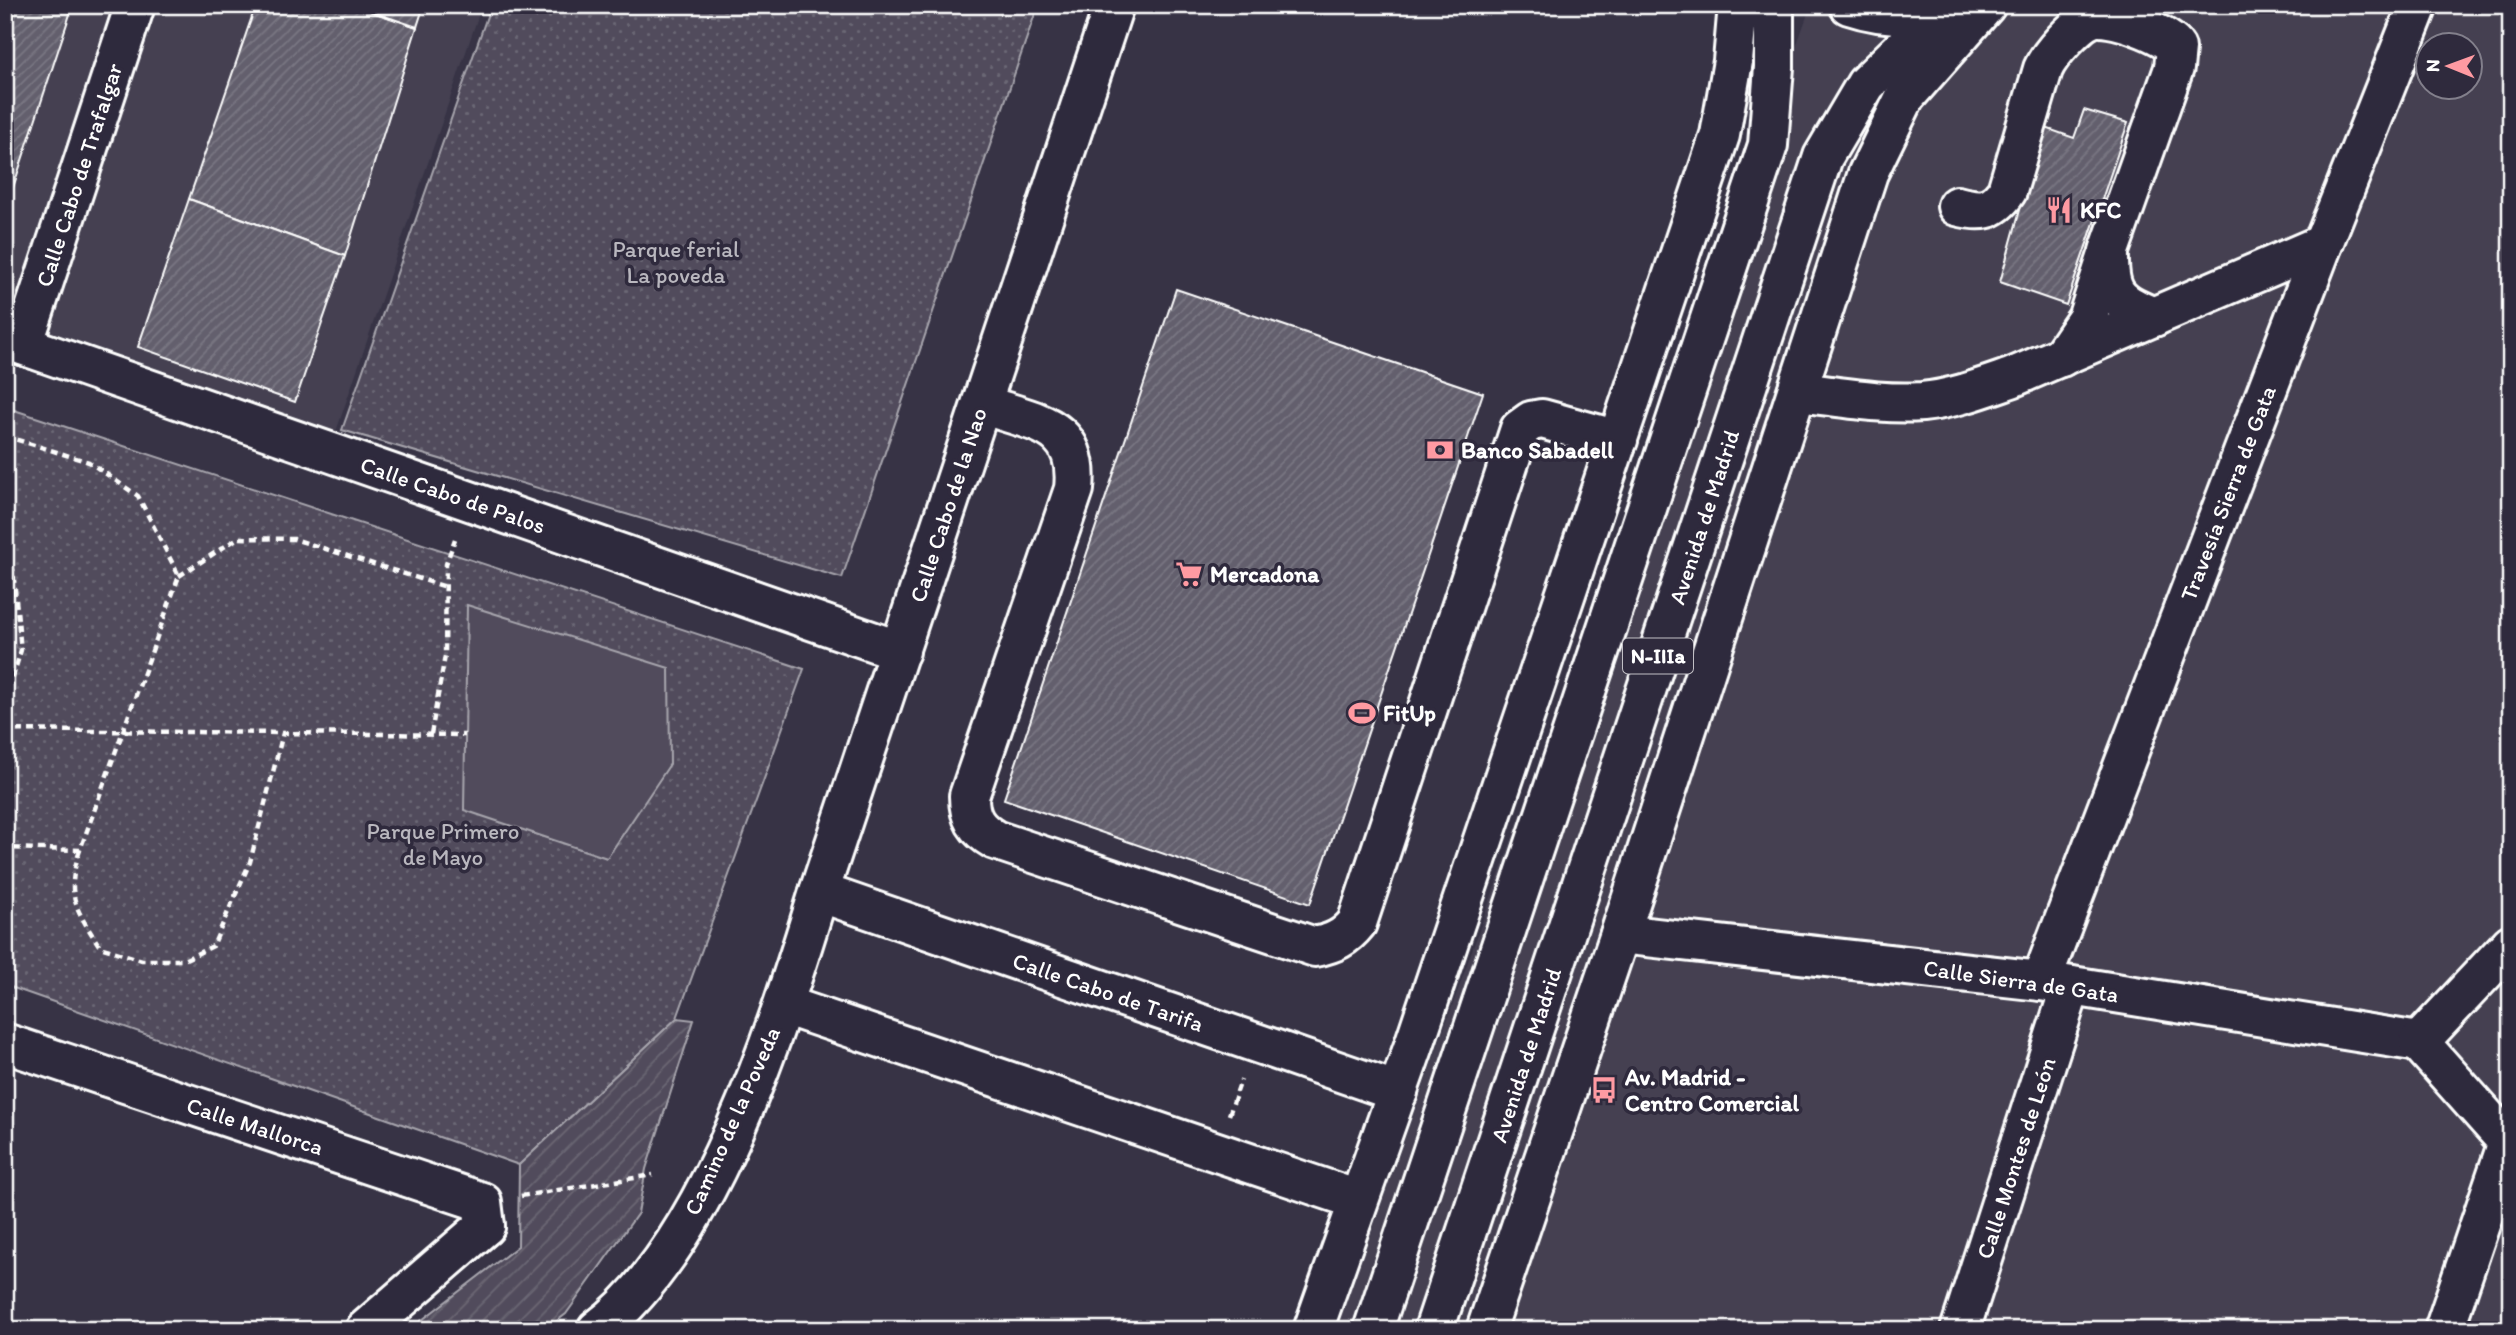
<svg xmlns="http://www.w3.org/2000/svg" width="2516" height="1335" viewBox="0 0 2516 1335" font-family="Itim,sans-serif">
<style>
.built{fill:#444051;fill-rule:evenodd}
.grass{fill:url(#grass-dots);stroke:#a8a6ae;stroke-width:2}
.garden{fill:url(#garden-furrows);stroke:#a8a6ae;stroke-width:2}
.pitch{fill:#514c5c;stroke:#a8a6ae;stroke-width:2}
.building{fill:url(#building-hatch);stroke:#fff;stroke-width:2}
.lines{fill:none;stroke-linecap:round;stroke-linejoin:round}
.minor-casing{stroke:#fff;stroke-width:44}
.major-casing{stroke:#fff;stroke-width:44}
.highway-casing{stroke:#fff;stroke-width:44}
.path{stroke:#fff;stroke-width:4.5;stroke-dasharray:7 5;stroke-linecap:butt}
.minor{stroke:#2f2a3d;stroke-width:38}
.major{stroke:#2f2a3d;stroke-width:38}
.highway{stroke:#2f2a3d;stroke-width:38}
.labels{text-anchor:middle;stroke-width:7;stroke-linejoin:round;paint-order:stroke}
.shield{fill:#2f2a3d;stroke:#c1bfc5;stroke-width:2}
.shield-label{font-size:21px;font-weight:bold;fill:#fff}
.street-label{font-size:23px;fill:#fff;stroke:#2f2a3d}
.poi-label{font-size:23px;font-weight:bold;fill:#fff;stroke:#2f2a3d;text-anchor:start}
.park-label{font-size:23px;fill:#b9b7be;stroke:#2f2a3d}
</style>
<defs>
<pattern id="grass-dots" width="8" height="8" patternUnits="userSpaceOnUse" patternTransform="scale(1.75)"><rect width="8" height="8" fill="#514c5c"/><path d="M2 2h.1M6 6h.1" fill="none" stroke="#6b6774" stroke-width="1.8" stroke-linecap="round"/></pattern>
<pattern id="garden-furrows" width="10" height="10" patternUnits="userSpaceOnUse" patternTransform="scale(1.75)"><rect width="10" height="10" fill="#514c5c"/><path d="M-1 1l2-2M0 10L10 0M9 11l2-2" fill="none" stroke="#6b6774"/></pattern>
<pattern id="building-hatch" width="6" height="6" patternUnits="userSpaceOnUse" patternTransform="scale(1.75)"><rect width="6" height="6" fill="#635f6d"/><path d="M-1 1l2-2M0 6l6-6M5 7l2-2" fill="none" stroke="#7a7783"/></pattern>
</defs>
<rect width="100%" height="100%" fill="#373345"/>
<filter id="ink" filterUnits="userSpaceOnUse"><feTurbulence type="fractalNoise" baseFrequency=".0143" numOctaves="2"/><feDisplacementMap in="SourceGraphic" scale="14" xChannelSelector="R" yChannelSelector="G"/><feConvolveMatrix kernelMatrix="1 2 1 2 8 2 1 2 1" color-interpolation-filters="sRGB"/></filter>
<g filter="url(#ink)">
<!-- built -->
<g class="built">
<polygon points="5,5 482,5 329,452 5,335"/>
<path d="M1811,5H2511V1330H1336ZM2428,46H2470V88H2428Z"/>
</g>
<!-- grass -->
<g class="grass">
<polygon points="491,5 1038,5 842,578 342,430"/>
<polygon points="5,407 804,669 677,1018 519,1165 5,985"/>
</g>
<!-- garden -->
<polygon class="garden" points="677,1018 694,1020 646,1169 638,1213 566,1314 545,1330 409,1330 518,1246 519,1165"/>
<!-- pitch -->
<polygon class="pitch" points="467,605 669,668 670,764 607,858 464,810"/>
<!-- building -->
<g class="building">
<polygon points="5,5 73,5 5,212"/>
<polygon points="256,5 352,5 417,27 345,256 189,199"/>
<polygon points="352,5 424,5 417,27"/>
<polygon points="2084,110 2128,123 2066,305 2000,282 2043,127 2074,138"/>
<polygon points="189,199 345,256 295,402 138,347"/>
<polygon points="1176,289 1483,393 1310,904 1004,799"/>
</g>
<g class="lines">
<defs>
<g id="minor">
<path d="M1957,206C1980,212 1993,212 2007,191L2043,69C2049,55 2077,23 2092,18C2107,12 2168,34 2176,48L2174,68L2109,251C2108,293 2115,302 2154,317"/>
<polyline points="5,339 900,651"/>
<polyline points="23,345 135,5"/>
<polyline points="2061,357 2087,319 2107,258"/>
<path d="M1797,392C1837,396 1881,405 1922,402C1953,399 1982,388 2011,378L2323,244"/>
<path d="M982,404C1033,423 1081,422 1074,489L969,796C969,818 976,829 995,840L1315,947C1334,943 1345,938 1357,923L1520,429L1531,421L1542,419L1618,440"/>
<polyline points="819,892 1398,1092"/>
<polyline points="1620,934 2041,981 2419,1042"/>
<polyline points="2041,981 2323,244 2418,5"/>
<polyline points="784,1005 1358,1200"/>
<polyline points="2419,1042 2508,1142 2444,1330"/>
<polyline points="2419,1042 2511,944"/>
<polyline points="5,1043 482,1202 485,1226"/>
<path d="M597,1330C709,1247 779,1023 819,892L1114,5"/>
<polyline points="1313,1330 1413,1048 1720,135 1733,61 1738,5"/>
<polyline points="1486,1330 1620,934 1868,173 1905,97 1986,5"/>
<polyline points="1960,1330 2071,986"/>
</g>
<polyline id="major" points="365,1330 485,1226"/>
<g id="highway">
<path d="M1849,5C1891,19 1931,17 1973,5"/>
<polyline points="1373,1330 1768,145 1774,67 1774,5"/>
<polyline points="1434,1330 1823,157 1866,84 1937,15"/>
</g>
</defs>
<!-- minor casing -->
<use href="#minor" class="minor-casing"/>
<!-- major casing -->
<use href="#major" class="major-casing"/>
<!-- highway casing -->
<use href="#highway" class="highway-casing"/>
<!-- path -->
<g class="path">
<polyline points="5,436 89,462 138,496 179,576 80,850 5,848"/>
<polyline points="5,554 13,570 21,650 5,703"/>
<polyline points="179,576 238,538 294,539 446,587"/>
<polyline points="5,730 465,735"/>
<polyline points="431,734 445,656 446,564 455,539"/>
<path d="M80,850C65,895 75,908 100,947L142,960H184L213,946L250,862L283,733"/>
<polyline points="1229,1115 1241,1080"/>
<polyline points="521,1196 653,1175"/>
</g>
<!-- minor -->
<use href="#minor" class="minor"/>
<!-- major -->
<use href="#major" class="major"/>
<!-- highway -->
<use href="#highway" class="highway"/>
</g>
</g>
<!-- icons -->
<defs>
<symbol id="restaurant-bare" viewBox="-9 -9 18 18"><path d="M-5-6h1v4h1v-4h1v4h1v-4h1v5L-1.5 .5V6h-2V.5L-5-1ZM5-6V6H3V1.5H1.5Q1.5-4 5-6Z" fill="#ff9aa2" stroke="#2f2a3d" stroke-width="2.5" paint-order="stroke"/></symbol>
<symbol id="bank-bare" viewBox="-9 -9 18 18"><path d="M-6-4H6V4H-6ZM0-2.3a2.3 2.3 0 1 0 0 4.6a2.3 2.3 0 1 0 0-4.6Z" fill="#ff9aa2" stroke="#2f2a3d" stroke-width="2.5" paint-order="stroke"/></symbol>
<symbol id="supermarket-bare" viewBox="-9 -9 18 18"><path d="M-6-5.5h2.5l.6 2H6L4.5 2H-2.5L-4.4-4H-6ZM-1.5 3.2a1.3 1.3 0 1 0 .1 0ZM3 3.2a1.3 1.3 0 1 0 .1 0Z" fill="#ff9aa2" stroke="#2f2a3d" stroke-width="2.5" paint-order="stroke"/></symbol>
<symbol id="stadium-bare" viewBox="-9 -9 18 18"><path d="M0-5a6.5 5 0 1 0 0 10a6.5 5 0 1 0 0-10ZM-3.5-1.8h7v3.6h-7Z" fill="#ff9aa2" stroke="#2f2a3d" stroke-width="2.5" paint-order="stroke"/></symbol>
<symbol id="bus-bare" viewBox="-9 -9 18 18"><path d="M-5-6H5V4H4V6H2V4H-2V6H-4V4H-5ZM-3.5-4V0h7V-4ZM-3.5 1.2v1.5H-2V1.2ZM2 1.2v1.5H3.5V1.2Z" fill="#ff9aa2" stroke="#2f2a3d" stroke-width="2.5" paint-order="stroke"/></symbol>
</defs>
<g fill-rule="evenodd">
<use href="#restaurant-bare" x="2040" y="191" width="38" height="38"/>
<use href="#bank-bare" x="1421" y="431" width="38" height="38"/>
<use href="#supermarket-bare" x="1170" y="555" width="38" height="38"/>
<use href="#stadium-bare" x="1343" y="694" width="38" height="38"/>
<use href="#bus-bare" x="1585" y="1071" width="38" height="38"/>
</g>
<g class="labels">
<!-- shield labels -->
<rect class="shield" x="1623" y="638.5" width="70" height="35" rx="5"/>
<g class="shield-label">
<text x="1658" y="663">N-IIIa</text>
</g>
<!-- street labels -->
<g class="street-label">
<text transform="translate(79 175) rotate(-72)" y="8">Calle Cabo de Trafalgar</text>
<text transform="translate(2228 493) rotate(-69)" y="8">Travesía Sierra de Gata</text>
<text transform="translate(453 495) rotate(19)" y="8">Calle Cabo de Palos</text>
<text transform="translate(948 505) rotate(-72)" y="8">Calle Cabo de la Nao</text>
<text transform="translate(1704 517) rotate(-72)" y="8">Avenida de Madrid</text>
<text transform="translate(2021 981) rotate(8)" y="8">Calle Sierra de Gata</text>
<text transform="translate(1108 992) rotate(19)" y="8">Calle Cabo de Tarifa</text>
<text transform="translate(1526 1055) rotate(-72)" y="8">Avenida de Madrid</text>
<text transform="translate(732 1121) rotate(-66)" y="8">Camino de la Poveda</text>
<text transform="translate(255 1126) rotate(18)" y="8">Calle Mallorca</text>
<text transform="translate(2016 1158) rotate(-72)" y="8">Calle Montes de León</text>
</g>
<!-- poi labels -->
<g class="poi-label">
<text x="2080" y="218">KFC</text>
<text x="1461" y="458">Banco Sabadell</text>
<text x="1210" y="582">Mercadona</text>
<text x="1383" y="721">FitUp</text>
<text x="1625" y="1085">Av. Madrid -<tspan x="1625" dy="26">Centro Comercial</tspan></text>
</g>
<!-- park labels -->
<g class="park-label">
<text x="676" y="257">Parque ferial<tspan x="676" dy="26">La poveda</tspan></text>
<text x="443" y="839">Parque Primero<tspan x="443" dy="26">de Mayo</tspan></text>
</g>
</g>
<!-- margin -->
<rect width="2516" height="1335" fill="none" stroke="#2f2a3d" stroke-width="28"/>
<rect x="14" y="14" width="2488" height="1307" fill="none" stroke="#fff" stroke-width="2.5" filter="url(#ink)"/>
<!-- north arrow -->
<g transform="translate(2449 66) rotate(271)"><circle r="33" fill="#2f2a3d" stroke="#827f8b" stroke-width="2"/>
<path d="M0-5L12 26L0 18L-12 26Z" fill="#ff9aa2"/>
<text y="-10" font-size="19" font-weight="bold" text-anchor="middle" fill="#ffffff">N</text>
</g>
</svg>
